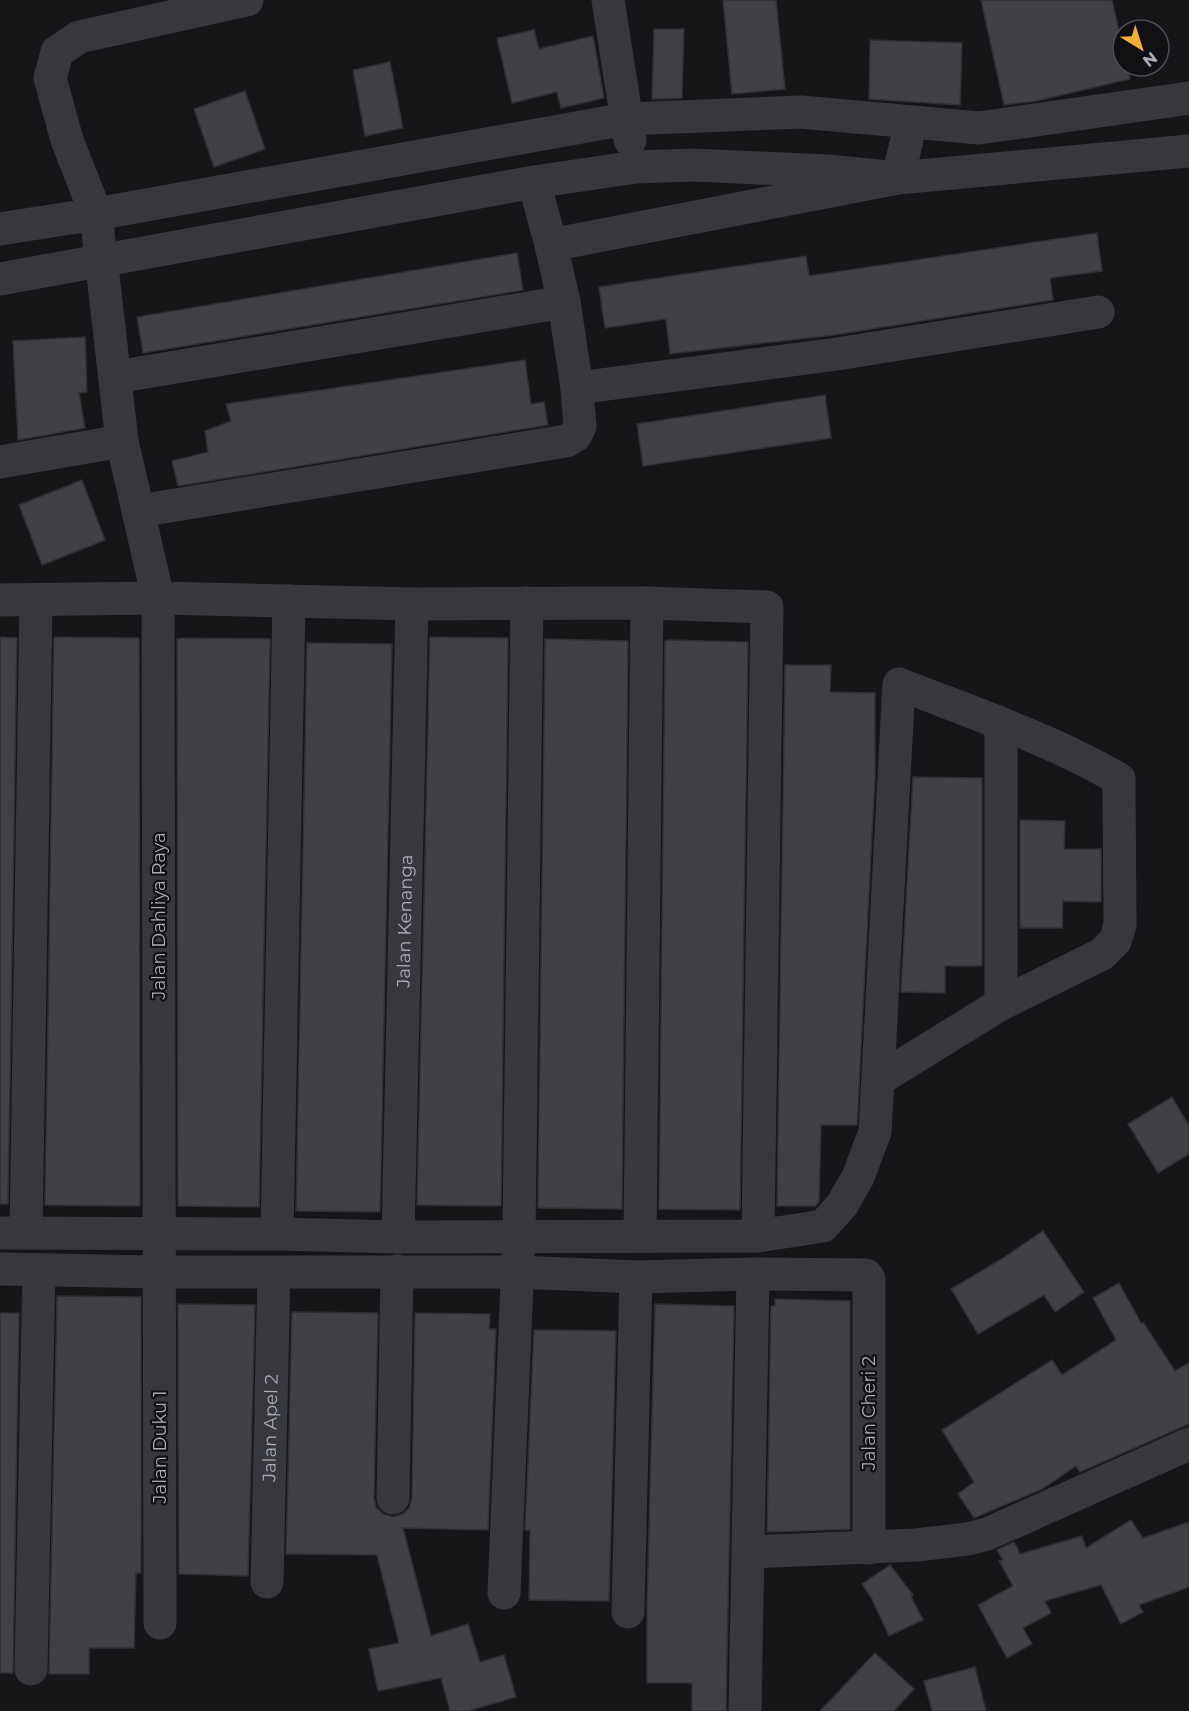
<svg xmlns="http://www.w3.org/2000/svg" width="1189" height="1711" viewBox="0 0 1189 1711" font-family="Montserrat,sans-serif">
<style>
.building{fill:#404145;stroke:#303034;stroke-width:1.5}
.lines{fill:none;stroke-linecap:round;stroke-linejoin:round}
.minor{stroke:#37383d;stroke-width:33}
.labels{text-anchor:middle;stroke-width:4.5;stroke-linejoin:round;paint-order:stroke}
.street-label{font-size:18px;fill:#a8adb8;stroke:#111113}
</style>
<rect width="100%" height="100%" fill="#161618"/>
<!-- building -->
<g class="building">
<polygon points="723,0 776,0 785,89 732,94"/>
<polygon points="981,0 1112,0 1123,48 1123,66 1127,66 1130,79 1036,101 1004,105"/>
<polygon points="654,29 684,29 682,98 652,99"/>
<polygon points="534,30 539,49 593,36 604,98 561,108 557,92 512,103 497,38"/>
<polygon points="870,40 962,43 960,105 869,99"/>
<polygon points="390,62 403,128 365,136 353,70"/>
<polygon points="245,91 265,149 214,167 194,109"/>
<polygon points="1097,233 1102,271 1050,278 1053,300 834,335 670,354 666,319 605,328 599,287 806,256 809,276"/>
<polygon points="517,253 523,290 143,353 137,317"/>
<polygon points="85,337 87,392 79,393 85,428 18,440 13,341"/>
<polygon points="525,360 531,404 544,402 548,425 178,486 172,461 208,452 205,431 231,421 226,404"/>
<polygon points="825,395 831,438 643,466 637,424"/>
<polygon points="82,480 105,540 42,565 19,505"/>
<polygon points="0,637 17,638 8,1204 0,1204"/>
<polygon points="54,637 139,638 140,1206 45,1205"/>
<polygon points="430,637 508,638 501,1206 417,1205"/>
<polygon points="183,638 270,639 259,1207 178,1206 177,639"/>
<polygon points="545,639 628,641 622,1209 538,1208"/>
<polygon points="669,640 748,642 740,1210 659,1209 665,641"/>
<polygon points="307,643 392,644 380,1212 296,1211"/>
<polygon points="785,665 831,665 830,692 875,693 875,777 857,1125 821,1125 819,1202 815,1206 777,1206"/>
<polygon points="913,777 982,778 982,966 945,966 945,993 901,992"/>
<polygon points="1020,820 1065,821 1064,849 1101,849 1101,902 1063,901 1062,928 1020,928"/>
<polygon points="1172,1097 1189,1126 1189,1154 1158,1173 1128,1124"/>
<polygon points="1043,1231 1084,1292 1055,1312 1044,1295 978,1334 951,1289 1000,1260"/>
<polygon points="1119,1283 1141,1323 1143,1322 1175,1371 1189,1363 1189,1424 1080,1472 1076,1466 1042,1489 974,1518 958,1494 974,1482 942,1430 1052,1360 1062,1375 1116,1340 1093,1298"/>
<polygon points="57,1296 141,1297 141,1573 136,1573 134,1648 89,1648 89,1674 49,1674"/>
<polygon points="775,1299 850,1301 850,1529 767,1532 771,1306 775,1306"/>
<polygon points="178,1304 255,1305 248,1576 179,1574"/>
<polygon points="655,1304 734,1306 726,1711 692,1711 692,1683 647,1683 647,1602"/>
<polygon points="292,1312 378,1313 374,1498 376,1507 383,1514 393,1517 403,1514 409,1508 412,1498 415,1313 490,1314 489,1329 496,1329 488,1530 403,1528 431,1636 468,1624 480,1662 504,1655 516,1697 468,1711 450,1711 441,1678 378,1691 369,1649 399,1643 377,1555 286,1554"/>
<polygon points="0,1313 19,1313 13,1673 0,1673"/>
<polygon points="534,1330 616,1331 609,1601 529,1600 530,1530 525,1530"/>
<polygon points="1131,1520 1143,1538 1189,1522 1189,1587 1139,1605 1143,1612 1121,1624 1101,1585 1045,1601 1051,1613 1023,1628 1032,1644 1007,1658 978,1605 1013,1586 999,1561 1003,1560 997,1550 1014,1542 1020,1554 1082,1536 1086,1548"/>
<polygon points="890,1565 913,1595 911,1596 923,1620 889,1636 872,1599 862,1584"/>
<polygon points="875,1653 914,1689 894,1711 820,1711"/>
<polygon points="975,1667 986,1711 932,1711 924,1681"/>
</g>
<g class="lines">
<!-- minor -->
<g class="minor">
<polyline points="608,0 630,140"/>
<polyline points="534,182 551,245 564,302"/>
<polyline points="0,229 96,214 626,119 801,112 979,128 1189,98"/>
<polyline points="551,245 898,178 911,122"/>
<polyline points="0,279 534,182 636,167 693,165 828,171 898,178 1189,151"/>
<polyline points="116,377 564,302 577,388 580,426 575,436 566,441 139,511"/>
<polyline points="577,388 837,354 1098,312"/>
<polyline points="0,462 122,441"/>
<polyline points="0,600 158,598 412,604 647,603 767,607 758,1236"/>
<polyline points="1001,724 1001,1004"/>
<path d="M0,1233L277,1234L398,1237L758,1236L823,1226L842,1205L858,1177L875,1132L899,684C973,713 1050,739 1119,779L1120,925L1115,941L1102,954L1001,1004L878,1080"/>
<polyline points="26,1233 36,601"/>
<polyline points="277,1234 289,601"/>
<polyline points="640,1235 647,603"/>
<path id="s1" d="M398,1237L412,604"/>
<polyline points="0,1269 159,1272 517,1272 636,1277 753,1274 866,1275 869,1279 869,1548"/>
<polyline points="393,1498 397,1271"/>
<polyline points="749,1552 916,1545 968,1539 987,1534 1189,1444"/>
<path id="s2" d="M267,1582L274,1272"/>
<polyline points="504,1593 519,1235 527,603"/>
<polyline points="628,1612 636,1277"/>
<polyline points="160,1623 158,598 122,441 96,214 67,140 50,78 57,52 79,37 247,0"/>
<polyline points="31,1669 39,1270"/>
<polyline points="745,1711 753,1274"/>
</g>
</g>
<g class="labels">
<!-- street labels -->
<g class="street-label">
<text transform="translate(159 916) rotate(-90)" y="6">Jalan Dahliya Raya</text>
<text dy="6" stroke="none"><textPath href="#s1" startOffset="316">Jalan Kenanga</textPath></text>
<text transform="translate(869 1413) rotate(-90)" y="6">Jalan Cheri 2</text>
<text dy="6" stroke="none"><textPath href="#s2" startOffset="154">Jalan Apel 2</textPath></text>
<text transform="translate(160 1447) rotate(-90)" y="6">Jalan Duku 1</text>
</g>
</g>
<!-- north arrow -->
<g transform="translate(1141 48) rotate(142)"><circle r="28" fill="#111113" stroke="#4d4f55" stroke-width="1.5"/>
<path d="M0-4.5L10 22L0 15L-10 22Z" fill="#f2b134"/>
<text y="-9" font-size="16" font-weight="bold" text-anchor="middle" fill="#a8adb8">N</text>
</g>
</svg>
